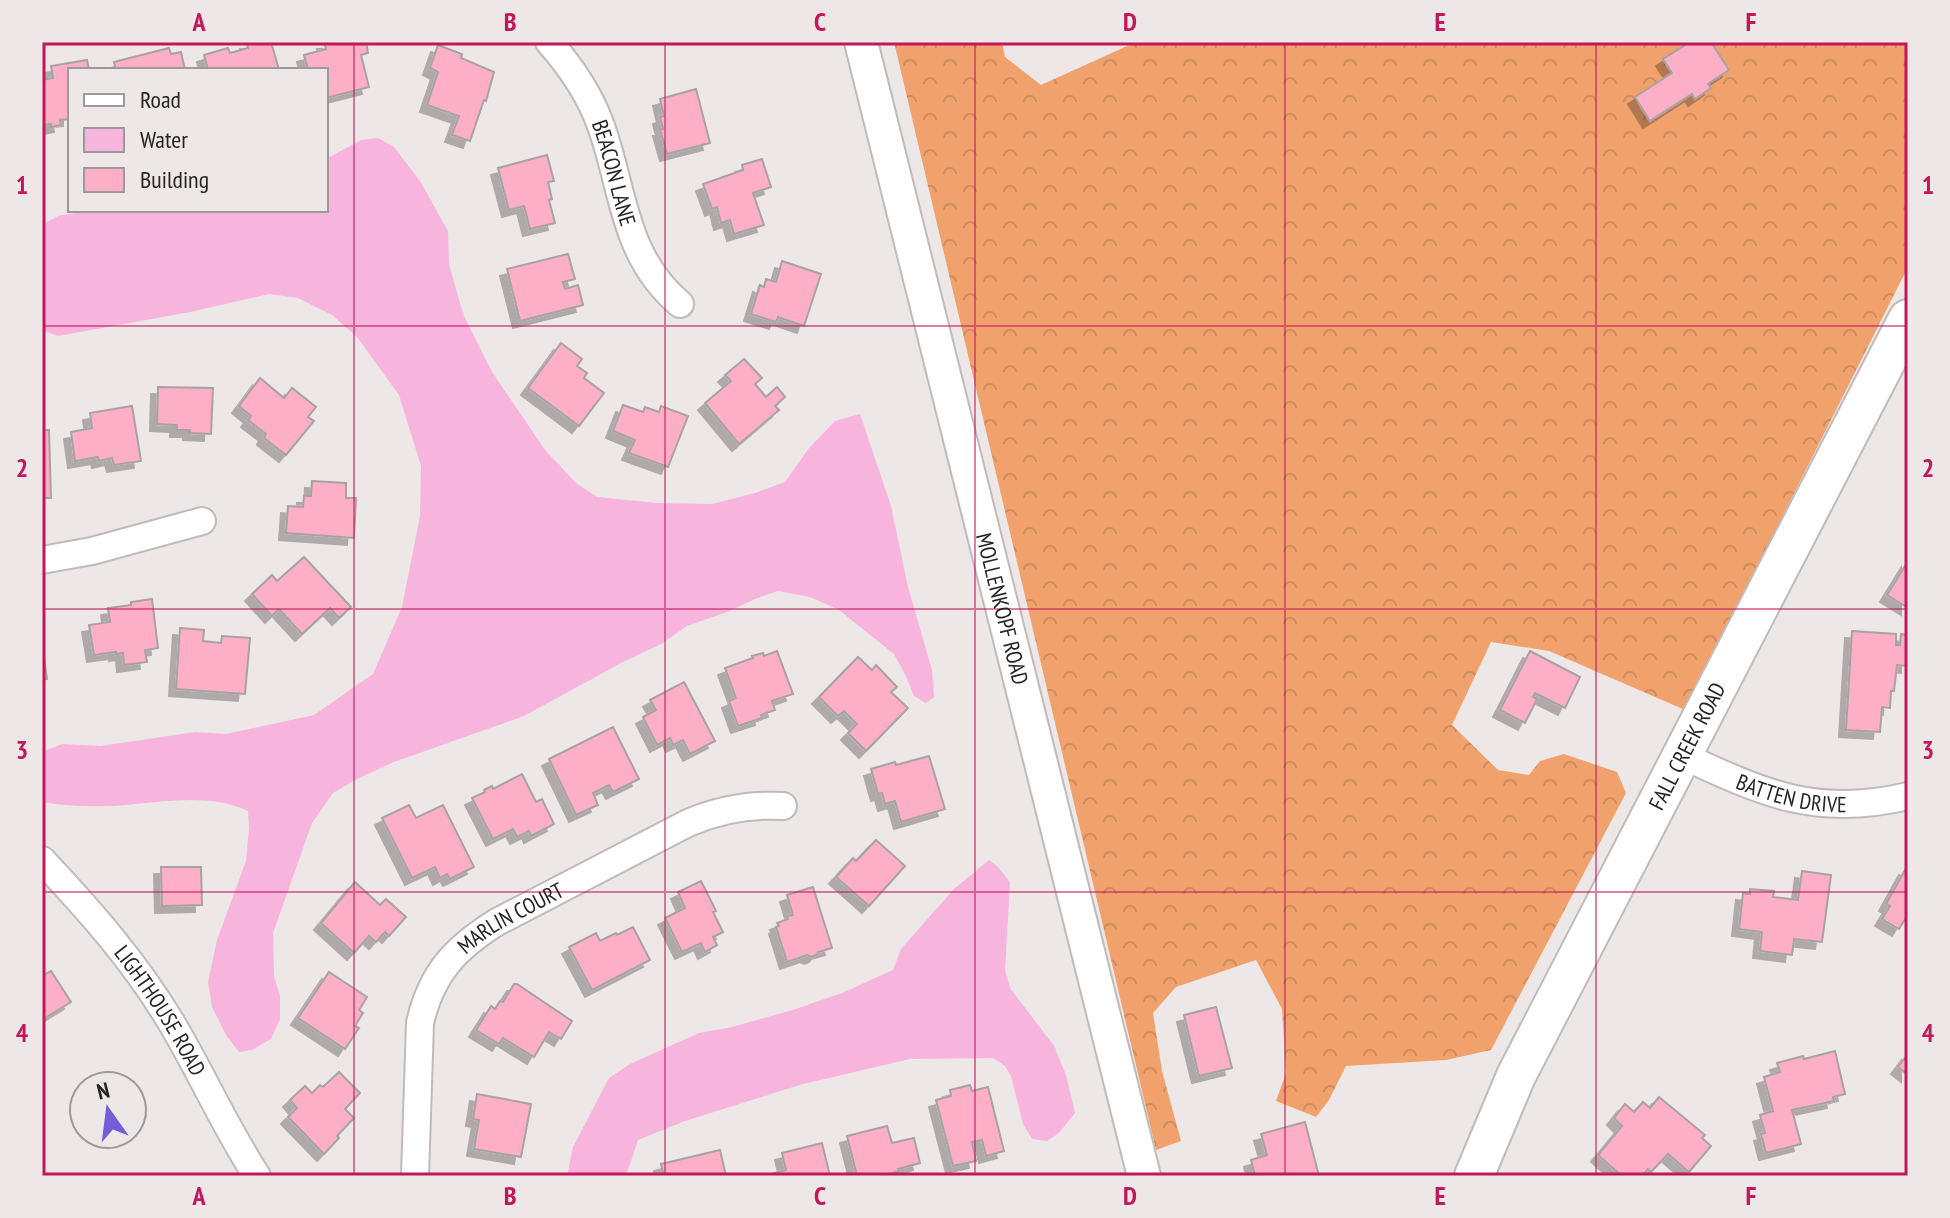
<svg xmlns="http://www.w3.org/2000/svg" width="1950" height="1218" viewBox="0 0 1950 1218" font-family="'PT Sans Narrow',sans-serif">
<style>
.forest{fill:url(#forest-crowns)}
.water{fill:#f7b4dd}
.building{fill:#fcafc6;stroke:#a8a2a3;stroke-width:2;filter:url(#shadow)}
.lines{fill:none;stroke-linecap:round;stroke-linejoin:round}
.minor-casing{stroke:#c1baba;stroke-width:30}
.tertiary-casing{stroke:#c1baba;stroke-width:36}
.secondary-casing{stroke:#c1baba;stroke-width:42}
.minor{stroke:#fff;stroke-width:26}
.tertiary{stroke:#fff;stroke-width:32}
.secondary{stroke:#fff;stroke-width:38}
.grid{fill:none;stroke:#c2185b;stroke-width:2;stroke-opacity:0.55}
.labels{text-anchor:middle;stroke-width:6;stroke-linejoin:round;paint-order:stroke}
.street-label{font-size:22px;fill:#262424;stroke:#eee7e7}
.neatline{fill:none;stroke:#c2185b;stroke-width:3}
.grid-label{font-size:26px;text-anchor:middle;font-weight:bold;fill:#c2185b}
</style>
<defs>
<pattern id="forest-crowns" width="20" height="18" patternUnits="userSpaceOnUse" patternTransform="scale(2)"><rect width="20" height="18" fill="#f1a26c"/><path d="M2 6a3 3 0 1 1 6 0M12 15a3 3 0 1 1 6 0" fill="none" stroke="#ce8b5d"/></pattern>
<filter id="shadow"><feDropShadow dx="-7" dy="7" stdDeviation="0" flood-color="#0004"/></filter>
</defs>
<rect width="100%" height="100%" fill="#eee7e7"/>
<!-- forest -->
<polygon class="forest" points="894,42 1002,42 1005,57 1041,85 1136,42 1908,42 1908,267 1685,710 1549,651 1491,642 1452,725 1498,770 1529,775 1540,761 1564,754 1617,772 1626,793 1491,1050 1446,1060 1346,1066 1329,1100 1316,1117 1276,1101 1286,1073 1282,1009 1256,960 1176,987 1153,1013 1162,1071 1181,1141 1156,1150"/>
<!-- water -->
<g class="water">
<path d="M378,138L394,147L420,181L448,231L449,264L463,314L492,372L545,450L576,483L597,497L657,503L712,504L755,493L785,482L809,448L835,421L860,414L891,506L908,587L932,670L934,697L926,703L914,696L906,676L894,654L839,610L810,597L778,591L755,599L727,612L687,626L661,644L621,663L524,716L394,762L357,779L333,793L312,823L273,933L274,976L280,996V1019L271,1039L252,1050L239,1052L226,1035L212,1007L208,982L217,940L246,861L249,828L248,811C205,791 156,804 111,806C87,807 65,806 42,802V752L62,744L101,746L195,732L226,734L314,715L373,674L402,607L420,516L421,466L399,395L357,337L332,315L298,298L269,294L190,312L58,336L42,330V225L58,216L92,210H228L238,212L242,210H326V159L361,140Z"/>
<polygon points="989,860 998,867 1010,882 1005,970 1010,988 1054,1046 1066,1075 1075,1113 1059,1133 1047,1141 1032,1139 1023,1124 1011,1076 1005,1066 993,1058 910,1059 803,1084 685,1121 638,1140 626,1176 567,1176 573,1147 609,1078 630,1064 699,1033 732,1027 793,1010 842,993 893,970 901,949 954,889"/>
</g>
<!-- building -->
<g class="building">
<polygon points="247,42 271,42 279,70 208,70 204,55 228,48 230,53 248,48"/>
<polygon points="324,42 366,42 368,53 361,55 369,87 326,98 326,70 308,70 304,55 326,49"/>
<polygon points="1690,42 1711,42 1729,70 1708,84 1711,88 1695,99 1692,94 1650,121 1635,97 1672,73 1663,59"/>
<polygon points="438,45 462,54 461,58 494,72 486,101 484,100 470,141 452,135 459,116 427,105 438,72 430,68"/>
<polygon points="169,48 171,54 181,52 185,70 116,70 114,62"/>
<polygon points="87,60 89,70 70,70 70,119 60,120 61,125 51,127 51,124 42,125 42,80 53,78 51,66"/>
<polygon points="696,89 710,143 667,154 660,129 663,129 660,117 664,116 660,99"/>
<polygon points="547,155 554,181 548,182 552,199 549,200 555,223 530,229 524,206 509,210 498,168"/>
<polygon points="762,159 771,187 753,193 764,225 734,234 730,220 721,223 717,207 712,209 703,184 743,170 742,165"/>
<polygon points="568,254 575,279 563,282 565,289 578,285 583,305 520,321 507,269"/>
<polygon points="782,261 821,274 804,326 778,317 776,322 751,314 760,285 764,287 766,279 776,282"/>
<polygon points="561,343 582,359 577,366 587,373 584,378 604,393 579,426 528,388"/>
<polygon points="744,359 762,378 755,384 766,397 777,387 785,397 775,406 779,410 739,444 705,403 731,381 725,375"/>
<polygon points="260,378 284,398 292,388 316,407 308,417 314,421 286,455 264,438 266,434 248,420 251,416 239,406"/>
<polygon points="158,387 213,388 211,434 190,433 190,430 177,430 177,425 157,424"/>
<polygon points="623,405 643,412 645,407 659,412 661,406 688,416 668,467 629,453 635,440 613,431"/>
<polygon points="132,406 141,461 114,465 112,458 99,461 98,457 75,461 71,432 92,428 90,413"/>
<polygon points="42,430 49,430 51,498 42,498"/>
<polygon points="312,481 346,483 346,498 356,498 354,538 286,533 288,506 303,507 304,496 311,496"/>
<polygon points="304,557 351,607 339,618 330,608 302,634 279,609 272,616 252,594 272,575 277,581"/>
<polygon points="1908,561 1908,608 1887,595"/>
<polygon points="152,599 158,648 145,650 147,662 124,665 123,653 116,654 116,652 94,655 89,625 110,622 108,608 131,605 131,602"/>
<polygon points="180,628 204,630 203,641 221,643 222,636 250,638 245,694 176,689"/>
<polygon points="1852,631 1896,634 1896,645 1900,645 1901,634 1908,635 1908,666 1897,665 1894,691 1891,691 1890,708 1882,707 1880,732 1846,730"/>
<polygon points="42,644 47,679 42,680"/>
<polygon points="777,651 793,694 772,701 775,710 761,715 762,718 738,726 729,701 736,698 725,668 753,658 752,656 763,653 764,656"/>
<polygon points="1530,651 1580,677 1565,708 1535,693 1533,697 1537,699 1525,723 1500,710"/>
<polygon points="858,657 872,670 876,665 897,687 891,692 908,708 866,751 848,733 857,724 844,711 838,716 819,697"/>
<polygon points="684,682 715,741 690,754 683,740 673,745 670,738 657,745 643,717 656,710 650,700"/>
<polygon points="613,727 639,779 613,792 609,785 593,793 598,805 576,815 549,759"/>
<polygon points="929,756 945,809 901,822 895,801 885,804 882,793 878,794 871,769 895,762 896,765"/>
<polygon points="522,774 536,802 542,799 554,824 531,836 529,831 517,837 513,829 493,839 472,798 485,792 484,790 492,786 493,789"/>
<polygon points="409,805 416,818 443,805 474,867 450,879 447,874 440,878 435,867 412,878 382,818"/>
<polygon points="876,840 905,866 869,906 836,877 853,858 856,861"/>
<polygon points="161,867 201,867 202,905 162,906"/>
<polygon points="1906,868 1908,869 1908,917 1907,916 1899,929 1882,919 1890,906 1886,904"/>
<polygon points="1802,871 1831,875 1822,942 1794,939 1792,955 1760,951 1762,932 1739,929 1743,893 1750,894 1750,889 1774,891 1773,897 1798,900"/>
<polygon points="701,881 716,911 713,912 723,932 713,937 717,945 705,952 701,943 682,952 665,918 685,908 678,892"/>
<polygon points="355,882 380,905 386,899 406,917 389,936 385,932 376,942 369,936 354,953 321,923"/>
<polygon points="813,887 832,948 818,952 816,955 811,957 807,955 787,962 776,927 779,926 777,923 788,919 787,916 793,915 787,895"/>
<polygon points="633,927 650,960 592,990 569,947 596,933 600,941 616,933 617,935"/>
<polygon points="51,971 71,1002 42,1020 42,976"/>
<polygon points="329,972 367,997 359,1010 363,1013 355,1026 359,1028 345,1049 298,1018"/>
<polygon points="514,984 517,984 572,1021 561,1039 549,1032 534,1057 503,1038 499,1044 476,1030 491,1006 495,1009 500,1001 503,1002"/>
<polygon points="1216,1007 1232,1068 1199,1076 1184,1015"/>
<polygon points="1835,1051 1845,1094 1833,1097 1834,1101 1792,1110 1801,1144 1766,1153 1761,1134 1765,1133 1760,1115 1773,1111 1764,1077 1780,1072 1777,1063 1803,1056 1804,1059"/>
<polygon points="1908,1054 1908,1075 1898,1067"/>
<polygon points="339,1072 360,1093 345,1109 354,1118 337,1136 339,1138 324,1154 288,1117 297,1108 290,1100 305,1086 312,1093 320,1085 323,1087"/>
<polygon points="970,1085 972,1091 988,1087 1004,1151 986,1156 982,1140 972,1142 976,1161 953,1166 936,1100 951,1096 950,1090"/>
<polygon points="477,1094 531,1104 521,1157 474,1149 479,1120 473,1119"/>
<polygon points="1659,1097 1705,1135 1702,1138 1711,1146 1689,1172 1668,1154 1651,1172 1648,1169 1642,1176 1622,1176 1598,1155 1622,1126 1614,1118 1625,1104 1634,1112 1643,1102 1650,1108"/>
<polygon points="1305,1122 1319,1176 1255,1176 1251,1160 1267,1155 1261,1134"/>
<polygon points="887,1126 892,1143 914,1138 920,1163 898,1169 899,1171 883,1176 857,1176 847,1136"/>
<polygon points="822,1143 830,1176 764,1176 786,1170 782,1153"/>
<polygon points="720,1150 726,1176 664,1176 661,1164"/>
</g>
<g class="lines">
<defs>
<g id="minor">
<path id="s1" d="M549,42C571,67 590,95 601,126C624,190 623,256 680,304"/>
<polyline points="42,560 92,551 202,521"/>
<path id="s2" d="M1681,755C1763,793 1816,818 1908,796"/>
<path id="s3" d="M42,860C90,911 135,962 171,1022C201,1072 225,1127 257,1176"/>
<path id="s4" d="M415,1176L420,1023C431,974 455,948 497,922L688,823C718,810 749,804 783,806"/>
</g>
<g id="tertiary">
<path id="s5" d="M861,42L1144,1176"/>
</g>
<g id="secondary">
<path id="s6" d="M1474,1176L1516,1076L1908,319"/>
</g>
</defs>
<!-- minor casing -->
<use href="#minor" class="minor-casing"/>
<!-- tertiary casing -->
<use href="#tertiary" class="tertiary-casing"/>
<!-- secondary casing -->
<use href="#secondary" class="secondary-casing"/>
<!-- minor -->
<use href="#minor" class="minor"/>
<!-- tertiary -->
<use href="#tertiary" class="tertiary"/>
<!-- secondary -->
<use href="#secondary" class="secondary"/>
</g>
<!-- grid -->
<path class="grid" d="M354,42V1176M665,42V1176M975,42V1176M1285,42V1176M1596,42V1176M42,326H1908M42,609H1908M42,892H1908"/>
<g class="labels">
<!-- street labels -->
<g class="street-label">
<text dy="8" stroke="none"><textPath href="#s1" startOffset="148">BEACON LANE</textPath></text>
<text dy="8" stroke="none"><textPath href="#s5" startOffset="584">MOLLENKOPF ROAD</textPath></text>
<text dy="8" stroke="none"><textPath href="#s6" startOffset="480">FALL CREEK ROAD</textPath></text>
<text dy="8" stroke="none"><textPath href="#s2" startOffset="118">BATTEN DRIVE</textPath></text>
<text dy="8" stroke="none"><textPath href="#s4" startOffset="298">MARLIN COURT</textPath></text>
<text dy="8" stroke="none"><textPath href="#s3" startOffset="192">LIGHTHOUSE ROAD</textPath></text>
</g>
</g>
<!-- border -->
<rect width="1950" height="1218" fill="none" stroke="#eee7e7" stroke-width="88"/>
<!-- legend -->
<rect x="68" y="68" width="260" height="144" fill="#eee7e7" stroke="#9e9999" stroke-width="2"/>
<rect x="84" y="94" width="40" height="12" fill="#ffffff" stroke="#9e9999" stroke-width="2"/>
<text x="140" y="108" font-size="24" fill="#262424">Road</text>
<rect x="84" y="128" width="40" height="24" fill="#f7b4dd" stroke="#9e9999" stroke-width="2"/>
<text x="140" y="148" font-size="24" fill="#262424">Water</text>
<rect x="84" y="168" width="40" height="24" fill="#fcafc6" stroke="#9e9999" stroke-width="2"/>
<text x="140" y="188" font-size="24" fill="#262424">Building</text>
<!-- north arrow -->
<g transform="translate(108 1110) rotate(346)"><circle r="38" fill="#eee7e7" stroke="#9e9999" stroke-width="2"/>
<path d="M0-6L14 30L0 20L-14 30Z" fill="#725ed8"/>
<text y="-12" font-size="22" font-weight="bold" text-anchor="middle" fill="#262424">N</text>
</g>
<rect x="44" y="44" width="1862" height="1130" class="neatline"/>
<g class="grid-label">
<text x="199" y="31">A</text>
<text x="510" y="31">B</text>
<text x="820" y="31">C</text>
<text x="1130" y="31">D</text>
<text x="1440" y="31">E</text>
<text x="1751" y="31">F</text>
<text x="22" y="194">1</text>
<text x="1928" y="194">1</text>
<text x="22" y="477">2</text>
<text x="1928" y="477">2</text>
<text x="22" y="759">3</text>
<text x="1928" y="759">3</text>
<text x="22" y="1042">4</text>
<text x="1928" y="1042">4</text>
<text x="199" y="1205">A</text>
<text x="510" y="1205">B</text>
<text x="820" y="1205">C</text>
<text x="1130" y="1205">D</text>
<text x="1440" y="1205">E</text>
<text x="1751" y="1205">F</text>
</g>
</svg>
